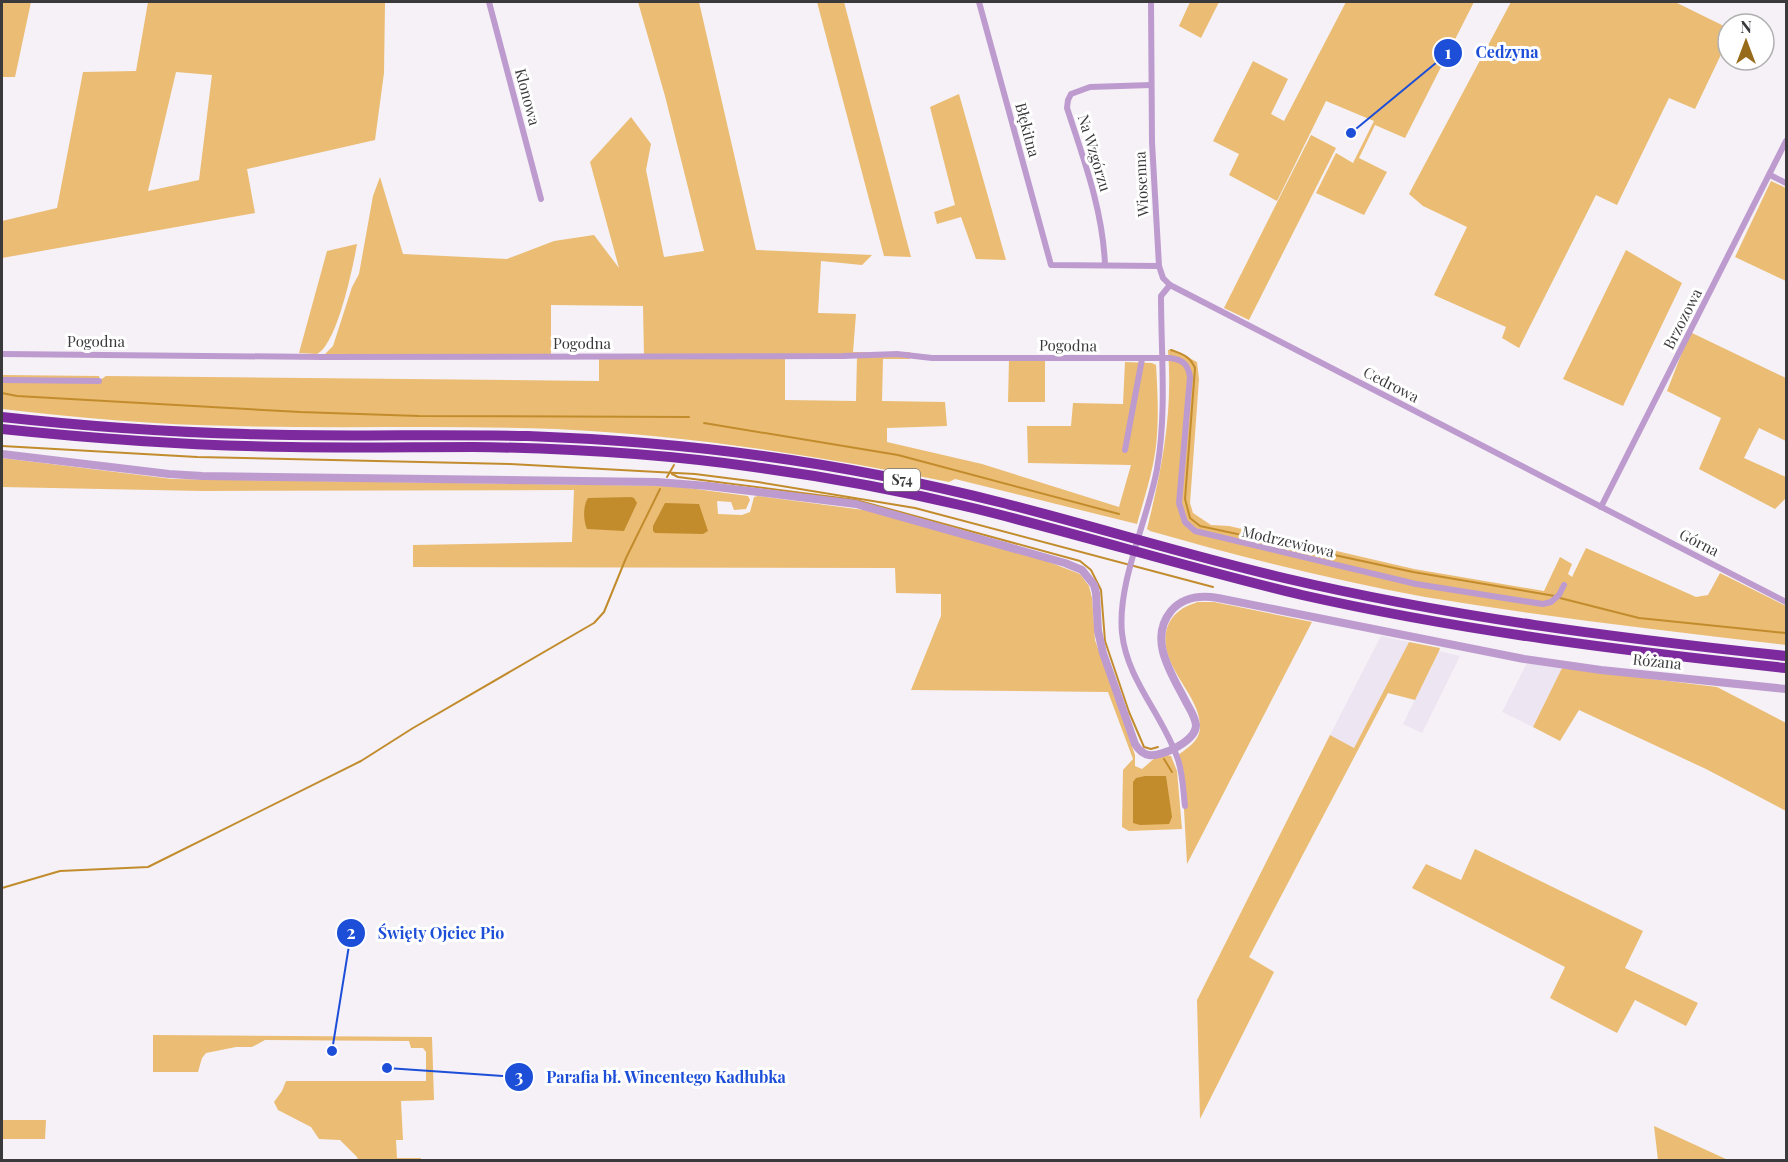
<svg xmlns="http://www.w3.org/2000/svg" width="1788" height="1162" viewBox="0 0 1788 1162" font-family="'Playfair Display',serif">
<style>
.built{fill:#ede6f2}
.green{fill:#ebbc73;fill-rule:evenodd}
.water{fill:#c28c2d}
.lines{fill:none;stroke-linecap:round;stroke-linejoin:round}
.stream{stroke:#c28c2d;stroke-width:2}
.minor{stroke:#be9bcf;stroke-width:6}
.tertiary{stroke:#be9bcf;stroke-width:8}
.motorway{stroke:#7d2a9f;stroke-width:10}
.labels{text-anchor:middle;stroke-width:6;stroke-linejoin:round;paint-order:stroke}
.shield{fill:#fff;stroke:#757476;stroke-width:1.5}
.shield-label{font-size:14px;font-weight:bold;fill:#3a393b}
.street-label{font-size:15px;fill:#3a393b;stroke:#fff}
.leader{fill:none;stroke:#1d4ed8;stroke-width:2}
.callout-dot{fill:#1d4ed8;stroke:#fff;stroke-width:2}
.mark-label{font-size:18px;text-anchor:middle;font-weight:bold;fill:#fff}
.callout-label{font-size:16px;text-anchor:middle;font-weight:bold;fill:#1d4ed8;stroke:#fff;stroke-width:6;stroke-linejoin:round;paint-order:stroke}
</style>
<rect width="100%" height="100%" fill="#f5f1f6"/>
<!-- built -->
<g class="built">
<polygon points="1381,636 1409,642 1354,748 1330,735"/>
<polygon points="1439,651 1460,656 1422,733 1403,724"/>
<polygon points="1527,663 1562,668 1533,727 1502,712"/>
</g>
<!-- green -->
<g class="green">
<polygon points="2,2 31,2 15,77 2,77"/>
<path d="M148,2H385L384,73L375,140L247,169L255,213L2,258V221L57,208L83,72L136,71ZM176,72L212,75L199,180L148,191Z"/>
<path d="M638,2H699L756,250L872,255L862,265L821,261L818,313L856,314L853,352H910V359H883L882,401L945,402L947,426L887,428V442L982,464L1119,507L1131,465L1028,463L1027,426H1071L1073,403L1123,404L1125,362L1152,363L1156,365C1158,399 1160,435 1152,469C1148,487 1142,506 1137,524L955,479L949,482C819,456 688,435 556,429C449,425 342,429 235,426C157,425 79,418 2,409V375L99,376L100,380L106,376L599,381V356L785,358V400L856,401L857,356H644L643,306L551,305V357H322L333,346L352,287L359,274L373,196L380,177L403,254L507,259L554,241L594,235L619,268L590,162L631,117L651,144L646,170L664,257L704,251L665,96Z"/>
<polygon points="817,2 844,2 911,257 884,256"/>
<polygon points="1190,2 1219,2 1201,38 1179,26"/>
<polygon points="1346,2 1474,2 1405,138 1375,125 1359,158 1387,172 1364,215 1316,193 1336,153 1353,163 1374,121 1326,101 1277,201 1229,175 1239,154 1213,141 1253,61 1288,79 1271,114 1284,121"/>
<polygon points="1511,2 1675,2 1728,28 1728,40 1695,109 1669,98 1617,205 1596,195 1519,348 1502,338 1506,327 1434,295 1467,227 1423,206 1409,194"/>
<polygon points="959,94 1006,260 976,259 961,217 937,224 934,212 955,205 930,107"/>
<polygon points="1311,135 1336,148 1249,320 1224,308"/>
<polygon points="1771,181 1786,188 1786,281 1735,257"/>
<path d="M357,244C353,267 337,344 317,354L299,353L327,251Z"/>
<polygon points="1626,250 1682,283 1623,406 1563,379"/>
<polygon points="1690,332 1786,378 1786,441 1759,428 1744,458 1786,477 1786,498 1775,509 1699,469 1721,418 1667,391"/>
<path d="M1172,349L1197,362L1199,379L1190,503L1193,513L1211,525L1229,526L1414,569L1544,591L1560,557L1572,564L1568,574L1572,577L1586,548L1696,597L1708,595L1720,573L1786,606V645C1666,631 1545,617 1425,597C1332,580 1241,557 1150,531L1147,529C1162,468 1173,413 1168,350Z"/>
<polygon points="1045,359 1045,402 1008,402 1009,360"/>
<path d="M2,458L172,479L673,486L748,496L750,500L746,509L734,510L731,502L717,501L718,514L742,515L750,512L754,497L758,496L871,511L1041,559L1080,574L1089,586L1092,598L1095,640L1135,755V766L1142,769C1151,762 1158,752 1171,756L1177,771L1182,829L1129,831L1122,827L1123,770L1133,759L1108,692L911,690L941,616V594L896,593L895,568L413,567V545L572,542L574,490L203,491L2,487Z"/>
<path d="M1198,602H1214L1312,622L1187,864L1182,773L1177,756C1187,748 1199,742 1200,728C1202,695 1156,665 1167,628C1172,613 1184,606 1198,602Z"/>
<polygon points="1409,642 1440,648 1439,651 1415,700 1388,693 1249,957 1274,972 1200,1119 1197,1000 1330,735 1354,748"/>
<polygon points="1562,668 1717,687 1786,723 1786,811 1706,769 1579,710 1560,741 1533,727"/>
<polygon points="1475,849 1643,931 1625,968 1698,1003 1686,1026 1635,1000 1617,1033 1550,998 1565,967 1412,888 1426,864 1461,880"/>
<polygon points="153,1035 432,1037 434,1100 401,1101 403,1140 396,1140 397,1158 421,1158 420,1160 358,1160 357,1157 340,1140 319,1139 311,1127 278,1110 274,1102 282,1091 286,1081 426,1081 426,1052 423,1048 411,1048 409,1041 265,1040 252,1047 236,1047 206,1053 202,1058 198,1072 153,1072"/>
<polygon points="2,1120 46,1120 45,1139 2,1139"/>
<polygon points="1654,1126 1728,1160 1658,1160"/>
</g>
<!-- water -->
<g class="water">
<path d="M631,497L634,498L637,503L624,531L587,529C583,521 583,505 588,498Z"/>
<polygon points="665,503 699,504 708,531 703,534 655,533 653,531 653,526"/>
<polygon points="1145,776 1166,776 1172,817 1169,824 1140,825 1133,823 1133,782 1136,778"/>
</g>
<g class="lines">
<!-- stream -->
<g class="stream">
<path d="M1171,350C1182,354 1190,356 1195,368L1185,499L1190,518L1200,526L1413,572L1555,596"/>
<polyline points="2,393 17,396 300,412 419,416 689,417"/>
<polyline points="704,423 898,455 1119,514"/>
<polyline points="2,446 197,457 510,464 695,474 758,482 915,508 1213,587"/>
<polyline points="672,474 678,477 856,500 1080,561 1091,570 1101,590 1105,641 1129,712 1144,747 1151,749 1158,747"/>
<polyline points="667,477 674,465"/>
<polyline points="1560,598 1639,618 1786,633"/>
<polyline points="1164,759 1172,772"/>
<polyline points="2,888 60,871 148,867 361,761 413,728 594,623 604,612 626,558 660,489"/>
</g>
<!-- minor -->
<g class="minor">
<polyline points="489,2 541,199"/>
<polyline points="979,2 1051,265 1159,266"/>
<polyline points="1151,2 1152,142 1159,266 1163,278 1170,285 1786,602"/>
<polyline points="1770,175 1786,183"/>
<path d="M1105,265C1103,211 1084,160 1067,108L1068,100L1071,94L1090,87L1151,85"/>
<path d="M1170,285L1161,296C1161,353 1167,412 1157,469C1148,519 1117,583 1122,633C1127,680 1162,714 1177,757C1183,772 1183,790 1185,806"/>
<path d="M2,354L322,357L843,356L897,354L932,358H1170C1183,360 1188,364 1190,377L1179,503L1185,522L1195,531L1416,584L1523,601L1543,604L1551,602L1559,595L1564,585"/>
<polyline points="2,380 99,381"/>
<polyline points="1125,450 1142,359"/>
<polyline points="1601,507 1786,141"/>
</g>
<!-- tertiary -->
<path class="tertiary" d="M2,454L169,474L202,476L657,482L708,486L856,504L1065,563L1082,570L1094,585L1096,593L1098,631L1103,653L1135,744C1138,749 1142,754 1149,755C1162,757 1196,741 1196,725C1195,716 1189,708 1185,700C1171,673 1148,639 1171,611C1183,597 1201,595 1218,598L1524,659L1601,670L1786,689"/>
<!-- motorway -->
<g class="motorway">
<path d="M2,417C83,426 164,432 246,434C340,437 434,434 528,436C606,439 685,445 763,456C844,467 924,483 1003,503C1097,527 1190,556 1284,578C1450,617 1617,638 1786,656"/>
<path d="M2,429C98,439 194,446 291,447C352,448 413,447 473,447C567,448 661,454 754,467C829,477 903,491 977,509C1086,536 1193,569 1302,595C1462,631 1624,651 1786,668"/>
</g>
</g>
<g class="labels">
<!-- shield labels -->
<rect class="shield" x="884" y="469" width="36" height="22" rx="4.5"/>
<g class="shield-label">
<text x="902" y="485">S74</text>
</g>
<!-- street labels -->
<g class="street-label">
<text transform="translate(527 97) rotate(75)" y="5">Klonowa</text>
<text transform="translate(1027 130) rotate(75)" y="5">Błękitna</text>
<text transform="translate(1094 153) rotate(73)" y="5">Na Wzgórzu</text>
<text transform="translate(1142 184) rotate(-93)" y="5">Wiosenna</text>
<text transform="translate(1683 319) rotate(-63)" y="5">Brzozowa</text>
<text x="96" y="347">Pogodna</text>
<text x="582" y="349">Pogodna</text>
<text transform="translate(1068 346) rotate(1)" y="5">Pogodna</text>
<text transform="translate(1391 385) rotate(27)" y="5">Cedrowa</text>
<text transform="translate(1288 542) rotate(13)" y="5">Modrzewiowa</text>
<text transform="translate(1699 543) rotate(27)" y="5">Górna</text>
<text transform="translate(1657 662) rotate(6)" y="5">Różana</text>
</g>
</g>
<!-- callouts -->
<path class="leader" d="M1351 133L1448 53M332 1051L351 933M387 1068L519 1077"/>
<g class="callout-dot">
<circle cx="1351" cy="133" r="6"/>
<circle cx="332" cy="1051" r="6"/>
<circle cx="387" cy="1068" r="6"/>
<circle cx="1448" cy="53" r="15"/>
<circle cx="351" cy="933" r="15"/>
<circle cx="519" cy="1077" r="15"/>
</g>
<g class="mark-label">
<text x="1448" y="59">1</text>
<text x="351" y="939">2</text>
<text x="519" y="1083">3</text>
</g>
<g class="callout-label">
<text x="1507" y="58">Cedzyna</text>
<text x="441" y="939">Święty Ojciec Pio</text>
<text x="666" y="1083">Parafia bł. Wincentego Kadłubka</text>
</g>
<!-- border -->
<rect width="1788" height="1162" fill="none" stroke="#3a393b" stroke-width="6"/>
<!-- north arrow -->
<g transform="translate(1746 42)"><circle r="28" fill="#ffffff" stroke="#b0b0b1" stroke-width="1.5"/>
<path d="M0-4.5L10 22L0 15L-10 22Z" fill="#986b1a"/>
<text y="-9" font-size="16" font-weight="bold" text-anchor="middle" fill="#3a393b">N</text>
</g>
</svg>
